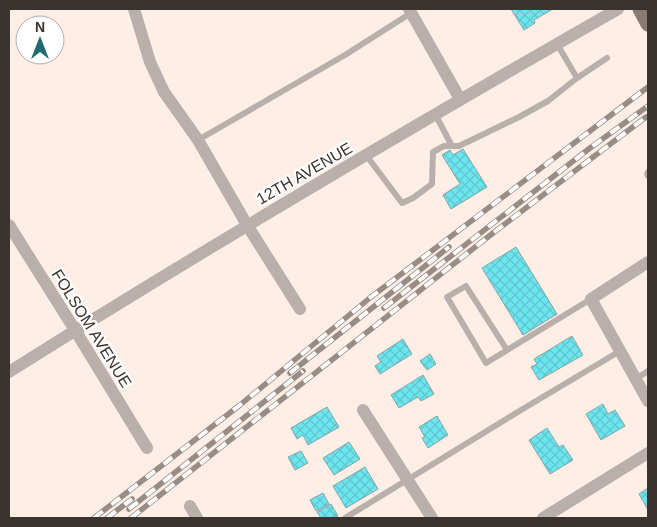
<svg xmlns="http://www.w3.org/2000/svg" width="657" height="527" viewBox="0 0 657 527" font-family="Arial,sans-serif">
<style>
.building{fill:url(#building-cross-hatch);stroke:#8ba3a5}
.lines{fill:none;stroke-linecap:round;stroke-linejoin:round}
.lane{stroke:#b9b0ac;stroke-width:6}
.street{stroke:#b9b0ac;stroke-width:12}
.primary{stroke:#8a7a72;stroke-width:15}
.rail-casing{stroke:#988c86;stroke-width:5.5}
.rail{stroke:#fff;stroke-width:4;stroke-dasharray:11;stroke-linecap:butt}
.labels{text-anchor:middle;stroke-width:4.5;stroke-linejoin:round;paint-order:stroke}
.street-label{font-size:16px;fill:#3b332f;stroke:#fff}
</style>
<defs>
<pattern id="building-cross-hatch" width="8" height="8" patternUnits="userSpaceOnUse" patternTransform="scale(1.25)"><rect width="8" height="8" fill="#6ce6ee"/><path d="M0 0l8 8M0 8l8-8" fill="none" stroke="#5ec6cc"/></pattern>
</defs>
<rect width="100%" height="100%" fill="#ffeee6"/>
<!-- building -->
<g class="building">
<polygon points="511,9 553,9 534,20 535,23 524,30"/>
<polygon points="463,149 487,187 451,209 443,195 460,184 442,155 450,150 453,155"/>
<polygon points="516,247 557,314 523,335 482,268"/>
<polygon points="572,336 583,355 539,380 531,367 537,364 534,359"/>
<polygon points="403,339 412,354 380,374 375,366 381,362 377,356"/>
<polygon points="430,354 436,364 427,370 420,361"/>
<polygon points="423,375 434,394 421,401 418,397 399,408 391,395"/>
<polygon points="603,404 608,414 615,410 625,426 601,440 586,414"/>
<polygon points="327,407 339,427 308,445 303,435 297,439 291,428"/>
<polygon points="437,416 448,435 428,448 422,438 425,437 419,427"/>
<polygon points="547,428 559,447 563,445 573,460 550,474 529,440"/>
<polygon points="349,442 360,459 334,475 323,458"/>
<polygon points="301,451 308,463 295,470 288,457"/>
<polygon points="365,467 378,489 346,508 333,486"/>
<polygon points="648,488 648,510 639,494"/>
<polygon points="323,493 329,504 316,511 310,500"/>
<polygon points="331,504 338,516 333,518 321,518 317,512"/>
</g>
<g class="lines">
<!-- lane -->
<g class="lane">
<polyline points="557,44 577,78 607,58"/>
<polyline points="435,114 452,146"/>
<polyline points="198,140 345,55 411,13"/>
<polyline points="366,155 402,203 413,198 432,184 433,152 444,146 459,146 519,117 548,101 577,78"/>
<polyline points="648,172 647,174 648,176"/>
<polyline points="507,350 466,286 447,297 486,363 591,299"/>
<polyline points="636,379 648,371"/>
<polyline points="345,518 521,410 620,351"/>
</g>
<!-- street -->
<g class="street">
<polyline points="134,9 150,62 164,92 198,140 247,225 300,309"/>
<polyline points="409,9 460,99"/>
<polyline points="9,225 75,330 147,448"/>
<polyline points="648,262 591,299 648,401"/>
<path d="M9,372C209,246 413,126 618,9"/>
<polyline points="363,410 432,518"/>
<polyline points="190,506 197,518"/>
<polyline points="543,518 648,453"/>
</g>
<!-- primary -->
<polyline class="primary" points="640,9 648,24"/>
<defs>
<g id="rail">
<polyline points="384,308 590,148 648,106"/>
<polyline points="290,373 449,247"/>
<polyline points="129,509 303,371"/>
<polyline points="94,518 240,405 371,297 648,87"/>
<polyline points="107,518 132,499"/>
<polyline points="131,518 493,233 646,117"/>
</g>
</defs>
<!-- rail casing -->
<use href="#rail" class="rail-casing"/>
<!-- rail -->
<use href="#rail" class="rail"/>
</g>
<g class="labels">
<!-- street labels -->
<g class="street-label">
<text transform="translate(304 173) rotate(-30)" y="6">12TH AVENUE</text>
<text transform="translate(92 328) rotate(58)" y="6">FOLSOM AVENUE</text>
</g>
</g>
<!-- border -->
<rect width="657" height="527" fill="none" stroke="#3b332f" stroke-width="20"/>
<!-- north arrow -->
<g transform="translate(40 40)"><circle r="24" fill="#ffffff" stroke="#b1adac"/>
<path d="M0-4L9 19L0 12L-9 19Z" fill="#1e6a6f"/>
<text y="-8" font-size="14" font-weight="bold" text-anchor="middle" fill="#3b332f">N</text>
</g>
</svg>
